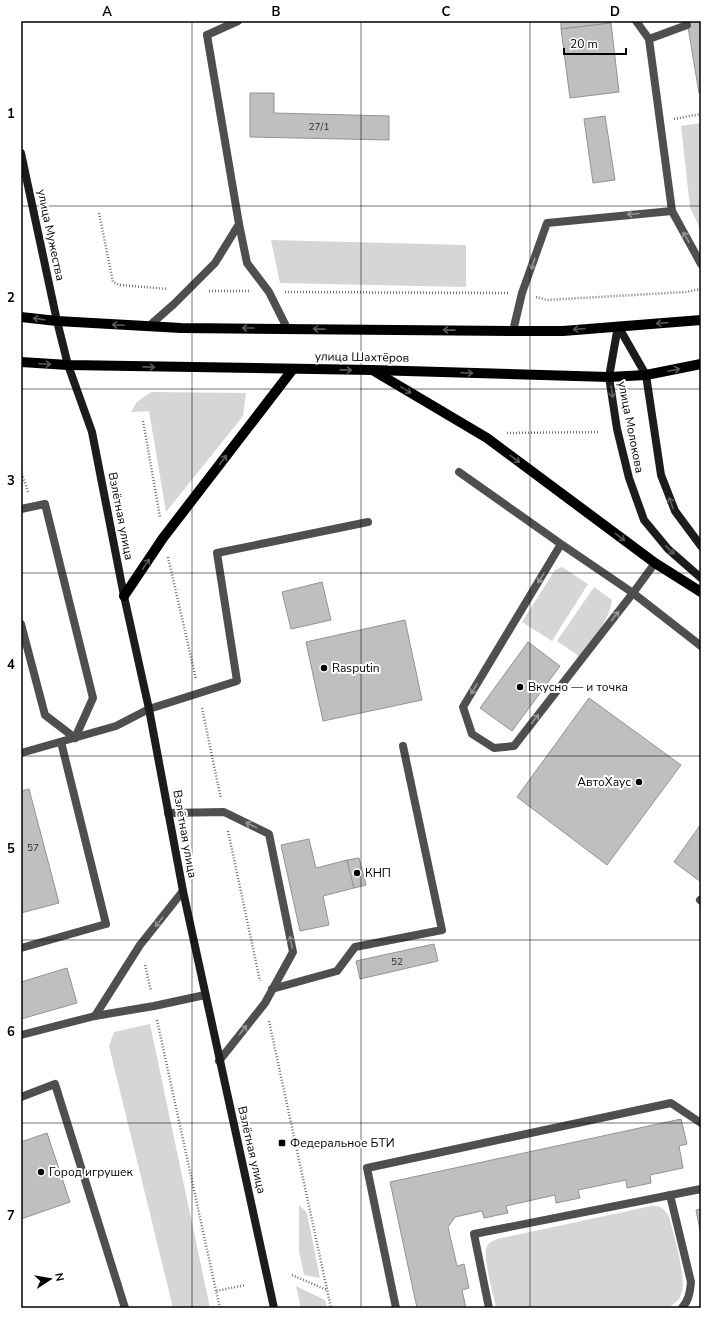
<svg xmlns="http://www.w3.org/2000/svg" width="722" height="1329" viewBox="0 0 722 1329" font-family="'Nunito Sans',sans-serif">
<style>
.green{fill:#d6d6d6}
.building{fill:#bfbfbf;stroke:#939393}
.lines{fill:none;stroke-linecap:round;stroke-linejoin:round}
.path{stroke:#717171;stroke-width:2.5;stroke-dasharray:1 2;stroke-linecap:butt}
.service{stroke:#4f4f4f;stroke-width:8}
.minor{stroke:#4f4f4f;stroke-width:8}
.secondary{stroke:#1c1c1c;stroke-width:8}
.primary{stroke:#000;stroke-width:10}
.oneway{stroke:#959595}
.oneway2{stroke:#595959}
.oneway3{stroke:#606060}
.grid{fill:none;stroke:#000;stroke-width:1;stroke-opacity:0.55}
.poi-dot{fill:#000;stroke:#fff;stroke-width:1.5}
.labels{text-anchor:middle;stroke-width:4;stroke-linejoin:round;paint-order:stroke}
.number-label{font-size:10px;fill:#303030}
.street-label{font-size:12px;fill:#000;stroke:#fff}
.poi-label{font-size:12px;fill:#000;stroke:#fff;text-anchor:start}
.neatline{fill:none;stroke:#000;stroke-width:1.5}
.grid-label{font-size:13px;text-anchor:middle;font-weight:bold;fill:#000}
</style>
<rect width="100%" height="100%" fill="#fff"/>
<!-- green -->
<g class="green">
<polygon points="701,123 701,231 690,207 681,126"/>
<polygon points="271,240 466,245 466,287 280,283"/>
<polygon points="151,392 246,393 243,416 166,512 149,411 131,412 137,402"/>
<polygon points="562,567 588,584 552,641 522,622 555,570"/>
<path d="M594,587L612,600C610,620 591,641 580,657L557,641Z"/>
<polygon points="150,1024 210,1308 173,1308 109,1046 114,1032"/>
<polygon points="299,1205 307,1213 320,1278 304,1275 299,1251"/>
<path d="M651,1206C660,1205 664,1209 669,1216C673,1233 688,1280 681,1295C679,1301 673,1304 668,1308H496C494,1296 482,1256 487,1246C489,1242 493,1241 497,1239Z"/>
<polygon points="296,1286 325,1300 327,1308 301,1308"/>
</g>
<!-- building -->
<g class="building">
<polygon points="561,21 611,21 611,23 561,29"/>
<polygon points="687,21 701,21 701,92 699,93"/>
<polygon points="611,23 619,92 570,98 561,29"/>
<polygon points="250,93 274,93 274,113 389,116 389,140 250,137"/>
<polygon points="605,116 615,180 593,183 584,119"/>
<polygon points="322,582 331,620 291,629 282,592"/>
<polygon points="405,620 422,700 323,721 306,642"/>
<polygon points="528,642 560,666 512,731 480,708"/>
<polygon points="589,698 681,765 607,865 517,797"/>
<polygon points="29,789 59,903 21,913 21,791"/>
<polygon points="701,824 701,882 674,862"/>
<polygon points="309,839 316,868 347,860 354,888 323,896 329,925 300,931 281,845"/>
<polygon points="359,858 366,885 354,888 347,860"/>
<polygon points="434,944 438,961 360,979 356,961"/>
<polygon points="67,968 77,1003 21,1019 21,982"/>
<polygon points="681,1119 687,1144 679,1146 683,1168 650,1175 651,1183 627,1188 626,1180 578,1190 580,1198 556,1203 555,1195 506,1206 508,1213 484,1218 482,1211 455,1217 448,1227 457,1266 464,1264 469,1288 462,1290 466,1308 417,1308 390,1182"/>
<polygon points="47,1133 70,1202 21,1219 21,1142"/>
<polygon points="701,1209 701,1235 696,1210"/>
</g>
<g class="lines">
<!-- path -->
<g class="path">
<polyline points="674,119 701,114"/>
<polyline points="99,213 113,282 120,285 168,289"/>
<polyline points="209,291 250,291"/>
<polyline points="285,292 508,293"/>
<polyline points="536,297 547,300 686,292 701,289"/>
<polyline points="143,421 160,517"/>
<polyline points="507,433 600,432"/>
<polyline points="21,471 28,492"/>
<polyline points="168,557 196,679"/>
<polyline points="202,708 221,799"/>
<polyline points="228,831 260,981"/>
<polyline points="145,965 151,991"/>
<polyline points="157,1020 216,1291"/>
<polyline points="269,1021 331,1308"/>
<polyline points="292,1275 327,1290"/>
<polyline points="220,1308 216,1291 246,1285"/>
</g>
<!-- service -->
<g class="service">
<polyline points="636,21 649,39 672,211 701,264"/>
<polyline points="207,35 238,21"/>
<polyline points="649,39 687,25"/>
<polyline points="513,331 522,293 547,223 672,211"/>
<polyline points="459,472 561,544 633,593 514,746 494,748 472,734 463,707 561,544"/>
<polyline points="21,509 45,504 93,698 75,738 45,715 21,624"/>
<polyline points="655,563 633,593 701,646"/>
<polyline points="21,753 116,726 149,709 237,681 217,553 368,522"/>
<polyline points="168,813 224,812 269,834 293,952 265,1003 219,1061"/>
<polyline points="700,900 701,901"/>
<polyline points="21,948 106,924 61,742"/>
<polyline points="272,989 337,971 355,947 442,930 403,746"/>
<polyline points="95,1016 140,945 183,891"/>
<polyline points="21,1035 95,1016 154,1006 205,995"/>
<polyline points="21,1097 55,1084 125,1308"/>
<path d="M670,1195L691,1282C690,1292 689,1300 682,1308"/>
<polyline points="396,1308 367,1168 671,1103 701,1123"/>
<polyline points="489,1308 474,1234 701,1189"/>
</g>
<!-- minor -->
<g class="minor">
<polyline points="239,224 247,263 269,292 287,328"/>
<polyline points="149,326 174,304 215,263 239,224 207,35"/>
</g>
<!-- secondary -->
<g class="secondary">
<polyline points="21,153 57,321 68,365 92,432 124,596 149,709 183,891 274,1308"/>
<polyline points="618,326 609,377 617,429 629,478 644,520 668,549 701,578"/>
<polyline points="618,326 646,375 661,475 675,511 701,546"/>
</g>
<!-- primary -->
<g class="primary">
<polyline points="21,317 57,321 181,328 513,331 563,331 701,320"/>
<polyline points="21,362 68,365 372,370 609,377 646,375 701,364"/>
<polyline points="374,371 487,438 655,563 701,592"/>
<polyline points="124,596 163,538 293,369"/>
</g>
</g>
<!-- one-way arrows -->
<defs><path id="oneway-shaft" d="M-6 0H5M1.5-3L5.5 0L1.5 3" fill="none" stroke-width="1.6" stroke-linecap="round" stroke-linejoin="round"/></defs>
<g class="oneway">
<use href="#oneway-shaft" transform="translate(633 214) rotate(175)"/>
<use href="#oneway-shaft" transform="translate(686 237) rotate(-119)"/>
<use href="#oneway-shaft" transform="translate(533 264) rotate(109)"/>
<use href="#oneway-shaft" transform="translate(541 578) rotate(121)"/>
<use href="#oneway-shaft" transform="translate(615 616) rotate(-52)"/>
<use href="#oneway-shaft" transform="translate(474 689) rotate(121)"/>
<use href="#oneway-shaft" transform="translate(535 719) rotate(-52)"/>
<use href="#oneway-shaft" transform="translate(251 825) rotate(-154)"/>
<use href="#oneway-shaft" transform="translate(159 922) rotate(129)"/>
<use href="#oneway-shaft" transform="translate(291 942) rotate(-102)"/>
<use href="#oneway-shaft" transform="translate(243 1030) rotate(-52)"/>
</g>
<g class="oneway2">
<use href="#oneway-shaft" transform="translate(39 319) rotate(-172)"/>
<use href="#oneway-shaft" transform="translate(662 323) rotate(175)"/>
<use href="#oneway-shaft" transform="translate(118 325) rotate(-177)"/>
<use href="#oneway-shaft" transform="translate(248 328) rotate(-180)"/>
<use href="#oneway-shaft" transform="translate(319 329) rotate(-179)"/>
<use href="#oneway-shaft" transform="translate(579 329) rotate(175)"/>
<use href="#oneway-shaft" transform="translate(449 330) rotate(-179)"/>
<use href="#oneway-shaft" transform="translate(45 364) rotate(3)"/>
<use href="#oneway-shaft" transform="translate(149 367) rotate(1)"/>
<use href="#oneway-shaft" transform="translate(346 370) rotate(1)"/>
<use href="#oneway-shaft" transform="translate(674 370) rotate(-12)"/>
<use href="#oneway-shaft" transform="translate(467 373) rotate(2)"/>
<use href="#oneway-shaft" transform="translate(406 390) rotate(31)"/>
<use href="#oneway-shaft" transform="translate(515 459) rotate(37)"/>
<use href="#oneway-shaft" transform="translate(223 460) rotate(-53)"/>
<use href="#oneway-shaft" transform="translate(620 537) rotate(37)"/>
<use href="#oneway-shaft" transform="translate(146 564) rotate(-56)"/>
</g>
<g class="oneway3">
<use href="#oneway-shaft" transform="translate(612 392) rotate(81)"/>
<use href="#oneway-shaft" transform="translate(671 503) rotate(-111)"/>
<use href="#oneway-shaft" transform="translate(670 550) rotate(44)"/>
</g>
<!-- grid -->
<path class="grid" d="M192,21V1308M361,21V1308M530,21V1308M21,206H701M21,389H701M21,573H701M21,756H701M21,940H701M21,1123H701"/>
<!-- markers -->
<g class="poi-dot">
<circle cx="324" cy="668" r="4"/>
<circle cx="520" cy="687" r="4"/>
<circle cx="639" cy="782" r="4"/>
<circle cx="357" cy="873" r="4"/>
<rect x="278" y="1139" width="8" height="8" rx="2"/>
<circle cx="41" cy="1172" r="4"/>
</g>
<g class="labels">
<!-- number labels -->
<g class="number-label">
<text x="319" y="130">27/1</text>
<text x="33" y="851">57</text>
<text x="397" y="965">52</text>
</g>
<!-- street labels -->
<g class="street-label">
<text transform="translate(51 235) rotate(78)" y="4">улица Мужества</text>
<text transform="translate(362 357) rotate(1)" y="4">улица Шахтёров</text>
<text transform="translate(631 427) rotate(79)" y="4">улица Молокова</text>
<text transform="translate(121 516) rotate(79)" y="4">Взлётная улица</text>
<text transform="translate(185 834) rotate(80)" y="4">Взлётная улица</text>
<text transform="translate(252 1150) rotate(77)" y="4">Взлётная улица</text>
</g>
<!-- poi labels -->
<g class="poi-label">
<text x="332" y="672">Rasputin</text>
<text x="528" y="691">Вкусно — и точка</text>
<text x="631" y="786" text-anchor="end">АвтоХаус</text>
<text x="365" y="877">КНП</text>
<text x="290" y="1147">Федеральное БТИ</text>
<text x="49" y="1176">Город игрушек</text>
</g>
</g>
<!-- border -->
<rect width="722" height="1329" fill="none" stroke="#ffffff" stroke-width="44"/>
<!-- north arrow -->
<g transform="translate(50 1279) rotate(78)" stroke="#ffffff" stroke-width="3" paint-order="stroke">
<path d="M0-3L7 15L0 10L-7 15Z" fill="#000000"/>
<text y="-6" font-size="11" font-weight="bold" text-anchor="middle" fill="#000000">N</text>
</g>
<!-- scale -->
<path d="M564 48v6h62v-6" fill="none" stroke="#000000" stroke-width="2"/>
<text x="570" y="48" font-size="12" fill="#000000" stroke="#ffffff" stroke-width="3" paint-order="stroke">20 m</text>
<rect x="22" y="22" width="678" height="1285" class="neatline"/>
<g class="grid-label">
<text x="107" y="16">A</text>
<text x="276" y="16">B</text>
<text x="446" y="16">C</text>
<text x="615" y="16">D</text>
<text x="11" y="118">1</text>
<text x="11" y="302">2</text>
<text x="11" y="485">3</text>
<text x="11" y="669">4</text>
<text x="11" y="853">5</text>
<text x="11" y="1036">6</text>
<text x="11" y="1220">7</text>
</g>
</svg>
